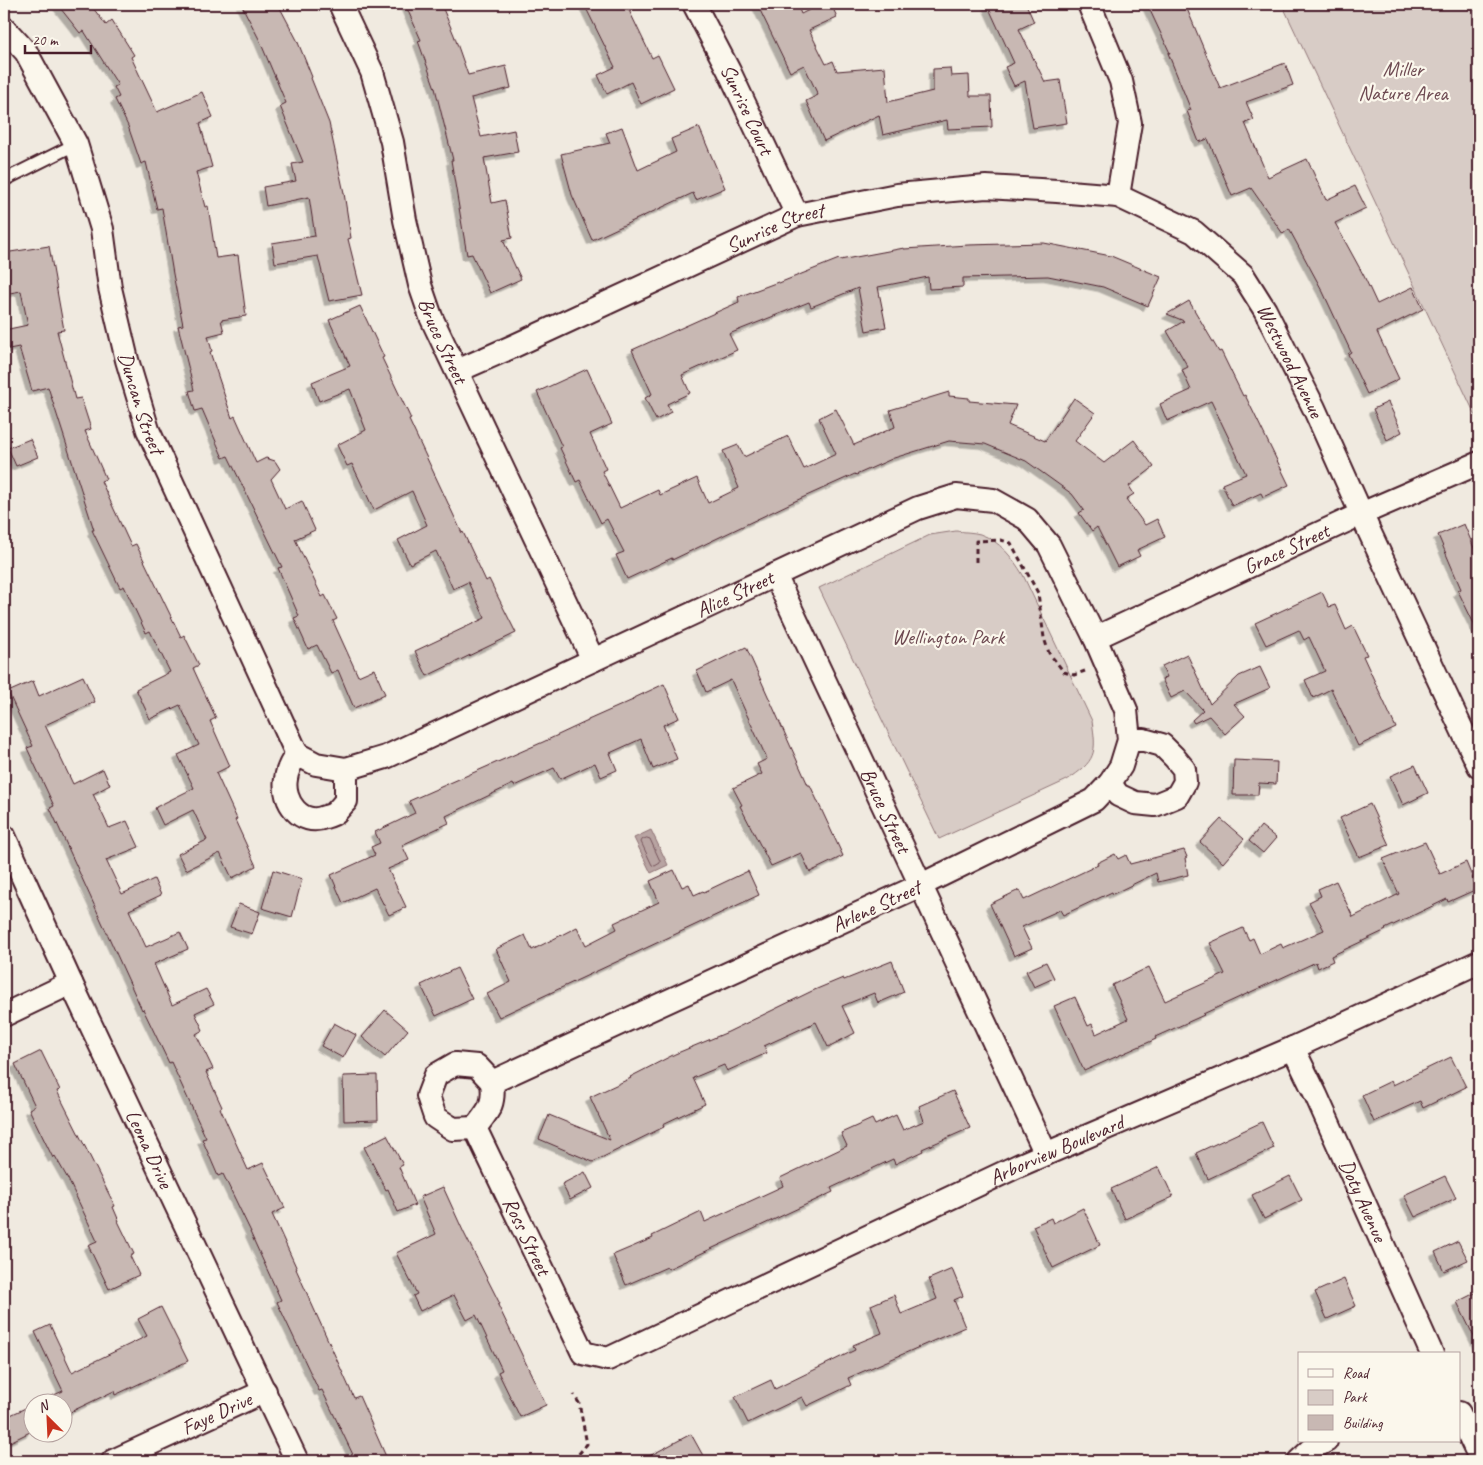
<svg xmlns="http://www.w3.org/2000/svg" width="1483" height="1465" viewBox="0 0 1483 1465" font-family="Caveat,sans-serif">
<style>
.green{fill:#d8ccc6;stroke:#917678}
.water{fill:#b8a4a2;stroke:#8c6f72}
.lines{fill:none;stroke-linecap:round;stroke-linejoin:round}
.shore{stroke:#76545b;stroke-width:1}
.building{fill:#c8b8b3;stroke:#4a1f2b;filter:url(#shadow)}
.service-casing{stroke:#4a1f2b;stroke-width:15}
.minor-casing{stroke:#4a1f2b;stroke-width:26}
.path{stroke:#4a1f2b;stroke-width:3;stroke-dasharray:5 4;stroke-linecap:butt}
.service{stroke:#fbf7ec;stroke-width:11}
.minor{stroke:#fbf7ec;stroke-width:22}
.labels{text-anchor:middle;stroke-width:4.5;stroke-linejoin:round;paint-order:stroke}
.park-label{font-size:21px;fill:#6e4a52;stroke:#fbf7ec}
.street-label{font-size:21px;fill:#4a1f2b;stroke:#fbf7ec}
</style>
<defs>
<filter id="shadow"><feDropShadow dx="-4.5" dy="4.5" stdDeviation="0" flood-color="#0004"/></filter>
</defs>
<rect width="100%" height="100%" fill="#f0eae0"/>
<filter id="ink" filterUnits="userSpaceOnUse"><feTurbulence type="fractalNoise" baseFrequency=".02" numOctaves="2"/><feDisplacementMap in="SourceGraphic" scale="10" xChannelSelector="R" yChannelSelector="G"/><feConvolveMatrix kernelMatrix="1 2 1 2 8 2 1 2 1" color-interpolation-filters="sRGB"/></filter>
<g filter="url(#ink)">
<!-- green -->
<g class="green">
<polygon points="1282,4 1479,4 1479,423"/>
<path d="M956,531C963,532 973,532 980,534C1000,541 1012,557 1023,575L1092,721C1097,753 1096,761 1067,780L939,839L819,588L930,535Z"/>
</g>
<!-- water -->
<polygon class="water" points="651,830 668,865 651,873 634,838"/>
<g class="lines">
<!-- shore -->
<polygon class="shore" points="647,838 650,839 660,861 660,863 655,866 652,865 641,842 642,840"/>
</g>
<!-- building -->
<g class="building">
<polygon points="57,4 90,4 106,25 112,20 134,55 131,57 157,112 202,92 213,117 200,123 212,167 196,172 205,207 208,206 216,258 238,255 246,316 221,320 224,332 208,336 212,351 210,352 232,418 235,416 256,463 266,458 275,461 280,469 271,479 285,509 302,501 315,530 295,539 322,597 325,595 337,619 333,621 358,676 374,669 385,694 354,708 338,670 331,673 317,645 308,649 294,618 299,616 278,568 282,567 228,456 223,458 202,409 195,411 189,391 194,390 178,326 183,325 173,274 162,208 157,209 146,162 141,164 128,126 115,99 119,97 114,87 118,85 84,31 80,33"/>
<polygon points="241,4 278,4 297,40 312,77 311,78 329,123 344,193 351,238 348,239 362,295 329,301 318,256 275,263 272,243 315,236 309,197 266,206 263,187 296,181 292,164 303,162 280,106 286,103 259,39"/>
<polygon points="405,4 441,4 454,35 468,75 506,66 511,88 471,98 481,137 514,130 518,152 484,158 492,203 505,200 512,238 503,240 521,279 490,293 472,254 467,255 451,160 453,160 435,88 418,41 421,40"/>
<polygon points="584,4 626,4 652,58 658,55 674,88 641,104 631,82 607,94 598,75 615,67"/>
<polygon points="757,4 797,4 801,14 821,4 831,4 837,17 809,30 826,64 833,61 837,71 885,67 888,102 933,91 933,69 950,68 951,76 969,75 970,96 991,96 992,127 948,129 947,120 883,135 879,115 824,141 806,101 818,95 804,65 790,72"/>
<polygon points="987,4 1026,4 1034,22 1019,29 1045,82 1060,80 1067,123 1033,128 1025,81 1014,86 1005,67 1014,63"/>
<polygon points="1147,4 1185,4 1220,88 1285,63 1293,85 1246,102 1254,120 1245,123 1268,177 1307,159 1326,200 1355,186 1366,208 1335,223 1364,276 1377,304 1413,287 1423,309 1377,332 1399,379 1367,394 1348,354 1351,352 1323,292 1289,229 1283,234 1251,188 1232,196 1208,139 1199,142 1187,111 1191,110 1168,53 1170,53"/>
<polygon points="622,127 638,170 676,152 671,139 699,127 725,188 696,200 693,193 592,240 572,195 561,154 610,143 606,133"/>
<polygon points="1044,243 1111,256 1161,277 1148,306 1103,287 1048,276 963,278 963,287 929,289 928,277 878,287 886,327 866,331 858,288 811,307 809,302 729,334 737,350 682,375 690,393 667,404 671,412 656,420 645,398 652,394 632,350 739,302 738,297 778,282 779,283 839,259 840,260 904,248 904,249 968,245"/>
<polygon points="49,246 64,330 57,331 75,399 81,398 91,429 85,431 106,479 101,481 131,546 136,544 181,637 184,635 199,665 193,668 216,718 210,721 230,766 216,773 237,819 235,820 256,866 232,878 220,853 186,870 178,854 207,840 193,810 163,825 155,808 156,808 156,807 194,788 178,755 199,745 180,705 150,719 136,689 170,672 150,631 146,633 124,586 120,588 92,530 94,530 48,387 32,391 19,347 4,350 4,330 28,325 21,291 4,294 4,253"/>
<polygon points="1189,301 1219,352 1221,351 1243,396 1245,395 1289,485 1263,497 1261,493 1232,506 1222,484 1246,474 1211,401 1167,421 1160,404 1191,390 1182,370 1188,367 1167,331 1184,321 1167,314"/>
<polygon points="360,306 384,357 382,358 411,419 409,420 462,533 463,532 486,581 489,579 516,633 427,676 415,651 485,618 468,582 453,589 436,551 410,564 398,540 427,525 412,491 374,510 352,464 347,466 337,445 366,430 350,389 319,401 312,382 350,366 329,320"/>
<polygon points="587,369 612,424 590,434 606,469 602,471 620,508 658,490 660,495 697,478 708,503 739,488 723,451 738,445 744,457 788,436 804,469 836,454 819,418 836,409 854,445 895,427 890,410 949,392 949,396 969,398 969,401 1016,405 1008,425 1045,441 1074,398 1095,413 1075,441 1104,463 1134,440 1154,467 1129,486 1134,494 1126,499 1145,525 1157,519 1165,537 1137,550 1140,556 1117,567 1097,527 1092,531 1079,513 1084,510 1072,494 1026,461 985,444 949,441 894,458 856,475 855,474 793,502 672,560 672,558 627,579 616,555 624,552 607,519 601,523 580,480 576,482 560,448 562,447 537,392"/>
<polygon points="1388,402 1402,432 1387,440 1373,409"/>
<polygon points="30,439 38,457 16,466 8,448"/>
<polygon points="1464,524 1479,560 1479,634 1458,591 1461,589 1438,535"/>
<polygon points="1322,592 1329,607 1335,605 1346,630 1353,626 1367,655 1363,656 1396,728 1358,746 1331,689 1313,698 1305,680 1325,671 1309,637 1304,640 1299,630 1266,645 1255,623"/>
<polygon points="746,647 808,785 810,785 843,856 810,872 801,853 771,866 740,806 742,805 733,788 762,774 757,764 767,759 731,680 706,692 697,671"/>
<polygon points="1187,654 1210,704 1239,676 1260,667 1270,688 1234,704 1245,716 1225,734 1209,716 1194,723 1192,720 1203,710 1185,691 1171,698 1162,679 1167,677 1162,666"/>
<polygon points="83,676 95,702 45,725 73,784 103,769 110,785 93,794 109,828 127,821 139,847 106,860 122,894 154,879 161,895 129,910 146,947 180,932 188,949 154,964 172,1005 206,989 214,1004 195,1013 203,1030 196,1034 213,1069 206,1072 222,1107 220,1108 248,1170 263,1163 285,1208 272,1214 297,1269 296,1269 354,1398 359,1396 388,1461 356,1461 322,1390 319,1391 277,1302 281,1300 250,1232 251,1232 223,1174 218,1176 202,1139 206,1138 171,1062 169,1063 143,1009 142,1010 50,808 54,806 27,748 33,746 8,692 33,681 39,696"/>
<polygon points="664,684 679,718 663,725 677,759 653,769 641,739 610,753 617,770 601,777 595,763 560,779 554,768 514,786 513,784 446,816 449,823 402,845 409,860 388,869 406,907 389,915 375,888 343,903 331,875 375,855 371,847 380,843 375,832 415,813 409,801 543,742 588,721 588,720 633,700 632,699"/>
<polygon points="1234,760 1277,762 1276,784 1259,783 1258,795 1233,795"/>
<polygon points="1415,765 1428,793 1403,805 1390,776"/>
<polygon points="1370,804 1389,845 1359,857 1340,818"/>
<polygon points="1221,819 1244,839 1223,863 1200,842"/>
<polygon points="1261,826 1276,838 1263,853 1249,841"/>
<polygon points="1425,842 1440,874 1466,862 1477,889 1448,902 1447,899 1385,929 1386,930 1331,956 1333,961 1318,968 1316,962 1203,1014 1204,1015 1155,1037 1156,1039 1084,1071 1054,1006 1075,997 1088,1026 1092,1024 1096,1034 1128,1019 1112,985 1149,967 1165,1001 1225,974 1210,943 1243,928 1249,940 1253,938 1260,954 1281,944 1283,948 1324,930 1309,902 1321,896 1318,889 1336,881 1353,917 1399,894 1383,859"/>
<polygon points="1184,850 1187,857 1185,858 1188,875 1158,882 1156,873 1113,894 1112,892 1063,915 1060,910 1022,927 1032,948 1014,956 990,904 1019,890 1024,900 1098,865 1097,863 1115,854 1118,859 1126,855 1130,864"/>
<polygon points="273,870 302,879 292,917 262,908"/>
<polygon points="674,870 682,887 689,884 694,895 703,891 704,892 748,871 759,895 499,1017 487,994 511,982 496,949 525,935 532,950 577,927 586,945 617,929 614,923 659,902 650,881"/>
<polygon points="239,904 260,912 252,934 230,927"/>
<polygon points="892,961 904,992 878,1003 874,993 842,1006 855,1033 828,1047 816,1022 764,1046 767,1053 727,1071 724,1065 693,1078 705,1104 663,1124 664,1127 593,1162 539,1139 549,1115 610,1140 590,1097 631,1078 630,1077 675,1054 728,1032 812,991 843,978 844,980"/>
<polygon points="1046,962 1054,978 1034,987 1026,971"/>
<polygon points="457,968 472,999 436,1016 421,985"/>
<polygon points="385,1010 408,1030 385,1057 362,1037"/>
<polygon points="334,1023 356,1035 343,1058 321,1046"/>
<polygon points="41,1051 60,1090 57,1091 115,1206 113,1207 119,1221 118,1221 134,1254 130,1256 139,1275 109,1289 88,1245 97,1241 68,1179 55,1156 53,1158 29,1109 35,1106 15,1064"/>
<polygon points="1451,1057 1466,1087 1423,1108 1420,1101 1374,1122 1362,1095 1391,1081 1393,1085"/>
<polygon points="377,1075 378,1120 344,1121 343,1076"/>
<polygon points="953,1091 970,1128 922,1149 923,1151 895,1164 893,1159 831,1188 833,1192 668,1269 667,1267 626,1285 613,1255 653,1238 652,1236 701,1212 705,1222 783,1186 780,1178 847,1146 841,1133 872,1119 875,1125 896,1115 903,1130 924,1121 919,1106"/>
<polygon points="1262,1122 1274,1148 1208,1179 1196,1153"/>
<polygon points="387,1135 403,1165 399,1167 415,1205 398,1212 388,1189 386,1190 364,1147"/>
<polygon points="1159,1167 1173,1197 1125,1219 1111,1189"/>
<polygon points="585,1172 593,1188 570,1200 562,1184"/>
<polygon points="1290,1176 1302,1200 1264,1219 1252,1195"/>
<polygon points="1445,1176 1456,1198 1415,1217 1404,1195"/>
<polygon points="443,1187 464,1233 500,1304 498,1305 546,1405 520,1417 498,1372 502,1370 476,1315 467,1320 454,1295 420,1311 413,1296 417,1294 396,1253 436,1234 420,1197"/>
<polygon points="1083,1208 1100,1245 1053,1268 1033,1226 1051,1218 1053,1223"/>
<polygon points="1458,1241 1468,1260 1444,1271 1435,1252"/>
<polygon points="952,1269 963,1296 954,1300 965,1327 848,1378 851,1385 807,1406 802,1397 748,1423 735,1397 771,1380 775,1389 855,1350 853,1345 882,1333 871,1305 894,1295 901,1314 937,1299 929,1279"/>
<polygon points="1344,1279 1356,1306 1327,1319 1315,1292"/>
<polygon points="1479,1291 1479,1347 1457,1302"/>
<polygon points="161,1307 188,1361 115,1395 114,1391 62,1416 62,1402 38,1402 63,1391 35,1332 50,1325 72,1372 147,1336 138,1319"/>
<polygon points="32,1405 32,1431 4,1445 4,1418"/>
<polygon points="691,1434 706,1461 640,1461"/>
</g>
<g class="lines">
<defs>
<polyline id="service" points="4,180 76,144"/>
<g id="minor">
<path id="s1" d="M340,4L372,72L392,142L405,220L420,285L431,317L593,660"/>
<path id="s2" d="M694,4L729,71L797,215"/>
<polyline points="1089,4 1121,81 1130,123 1118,196"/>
<path id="s3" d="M4,28L26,52L76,144L102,229L110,288L127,360L148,430L297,754L316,764L346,769L386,757L918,508L956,496L993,500L1027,519L1049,545L1095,638L1126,710L1129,740L1121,766L1110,783L1094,800L921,885L492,1082C495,1105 489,1110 475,1128"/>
<path id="s4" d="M457,371L514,346L797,215L897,195L986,187L1057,191L1118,196L1194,232L1243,275L1265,310L1314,408L1370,533L1479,766"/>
<path id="s5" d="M775,575L908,858L1046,1154"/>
<path id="s6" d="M1095,638L1361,514L1479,463"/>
<path d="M297,754C292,761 287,769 286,779C282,801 301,827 325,817C329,816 333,815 336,812C339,809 343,804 346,801V769"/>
<polyline points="1110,783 1118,795 1135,803 1155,805 1177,796 1185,782 1184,769 1174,757 1162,745 1144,740 1129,740"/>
<path id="s7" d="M4,836L71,983L297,1461"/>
<polyline points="4,1015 71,983"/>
<path id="s8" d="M1293,1048L1316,1095L1432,1354"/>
<path id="s9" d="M475,1128L583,1353L608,1359L1020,1165L1293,1048L1479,962"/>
<polyline points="475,1128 453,1129 435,1117 428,1096 436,1075 455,1064 477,1066 492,1082"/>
<polyline points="1459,1413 1479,1456"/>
<path id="s10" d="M113,1461L265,1391"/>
<polyline points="1299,1461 1312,1449 1326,1441"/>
</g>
</defs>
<!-- service casing -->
<use href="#service" class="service-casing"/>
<!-- minor casing -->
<use href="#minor" class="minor-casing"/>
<!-- path -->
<g class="path">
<polyline points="976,562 976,541 1001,540 1011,543 1038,593 1044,638 1049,653 1064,672 1074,675 1085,671"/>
<polyline points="573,1461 587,1444 579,1403 574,1395"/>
</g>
<!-- service -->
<use href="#service" class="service"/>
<!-- minor -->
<use href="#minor" class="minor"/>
</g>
</g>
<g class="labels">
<!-- park labels -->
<g class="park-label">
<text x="1403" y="76">Miller<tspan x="1403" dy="24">Nature Area</tspan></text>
<text x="948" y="644">Wellington Park</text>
</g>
<!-- street labels -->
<g class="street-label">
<text dy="7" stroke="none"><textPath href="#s2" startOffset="118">Sunrise Court</textPath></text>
<text dy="7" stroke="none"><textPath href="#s4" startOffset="349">Sunrise Street</textPath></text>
<text dy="7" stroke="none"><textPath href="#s1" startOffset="354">Bruce Street</textPath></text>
<text dy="7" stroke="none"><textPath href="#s4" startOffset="945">Westwood Avenue</textPath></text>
<text dy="7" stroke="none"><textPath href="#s3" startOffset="405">Duncan Street</textPath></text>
<text dy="7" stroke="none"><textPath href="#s6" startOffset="211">Grace Street</textPath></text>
<text dy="7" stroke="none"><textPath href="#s3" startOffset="1268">Alice Street</textPath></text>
<text dy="7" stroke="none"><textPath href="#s5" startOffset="260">Bruce Street</textPath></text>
<text transform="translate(876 906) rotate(-25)" y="7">Arlene Street</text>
<text dy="7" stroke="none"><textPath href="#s7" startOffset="345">Leona Drive</textPath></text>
<text dy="7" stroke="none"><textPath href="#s9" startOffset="770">Arborview Boulevard</textPath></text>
<text dy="7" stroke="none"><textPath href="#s8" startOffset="168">Doty Avenue</textPath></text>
<text dy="7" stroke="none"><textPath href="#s9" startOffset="120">Ross Street</textPath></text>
<text dy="7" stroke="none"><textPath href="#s10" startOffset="114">Faye Drive</textPath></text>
</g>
</g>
<!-- margin -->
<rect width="1483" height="1465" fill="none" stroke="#fbf7ec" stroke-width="20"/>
<rect x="10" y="10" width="1463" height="1445" fill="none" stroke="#4a1f2b" stroke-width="2" filter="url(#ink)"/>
<!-- legend -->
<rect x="1298" y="1352" width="162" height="90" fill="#fbf7ec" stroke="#b4a19f"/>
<rect x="1308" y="1369" width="25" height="8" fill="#fbf7ec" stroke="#b4a19f"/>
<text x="1343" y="1378" font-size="15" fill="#4a1f2b">Road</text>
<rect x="1308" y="1390" width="25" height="15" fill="#d8ccc6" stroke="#b4a19f"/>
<text x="1343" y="1402" font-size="15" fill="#4a1f2b">Park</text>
<rect x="1308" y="1415" width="25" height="15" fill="#c8b8b3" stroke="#b4a19f"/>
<text x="1343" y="1428" font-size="15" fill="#4a1f2b">Building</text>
<!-- north arrow -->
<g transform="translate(48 1418) rotate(336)"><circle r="24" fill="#fbf7ec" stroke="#b4a19f"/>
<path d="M0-4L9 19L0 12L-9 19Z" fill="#c8321e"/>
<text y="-8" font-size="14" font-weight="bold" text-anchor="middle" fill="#4a1f2b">N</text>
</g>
<!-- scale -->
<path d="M25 45v8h66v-8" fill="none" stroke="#4a1f2b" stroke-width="2.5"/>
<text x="32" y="45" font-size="15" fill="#4a1f2b" stroke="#fbf7ec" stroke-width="4" paint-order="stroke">20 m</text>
</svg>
